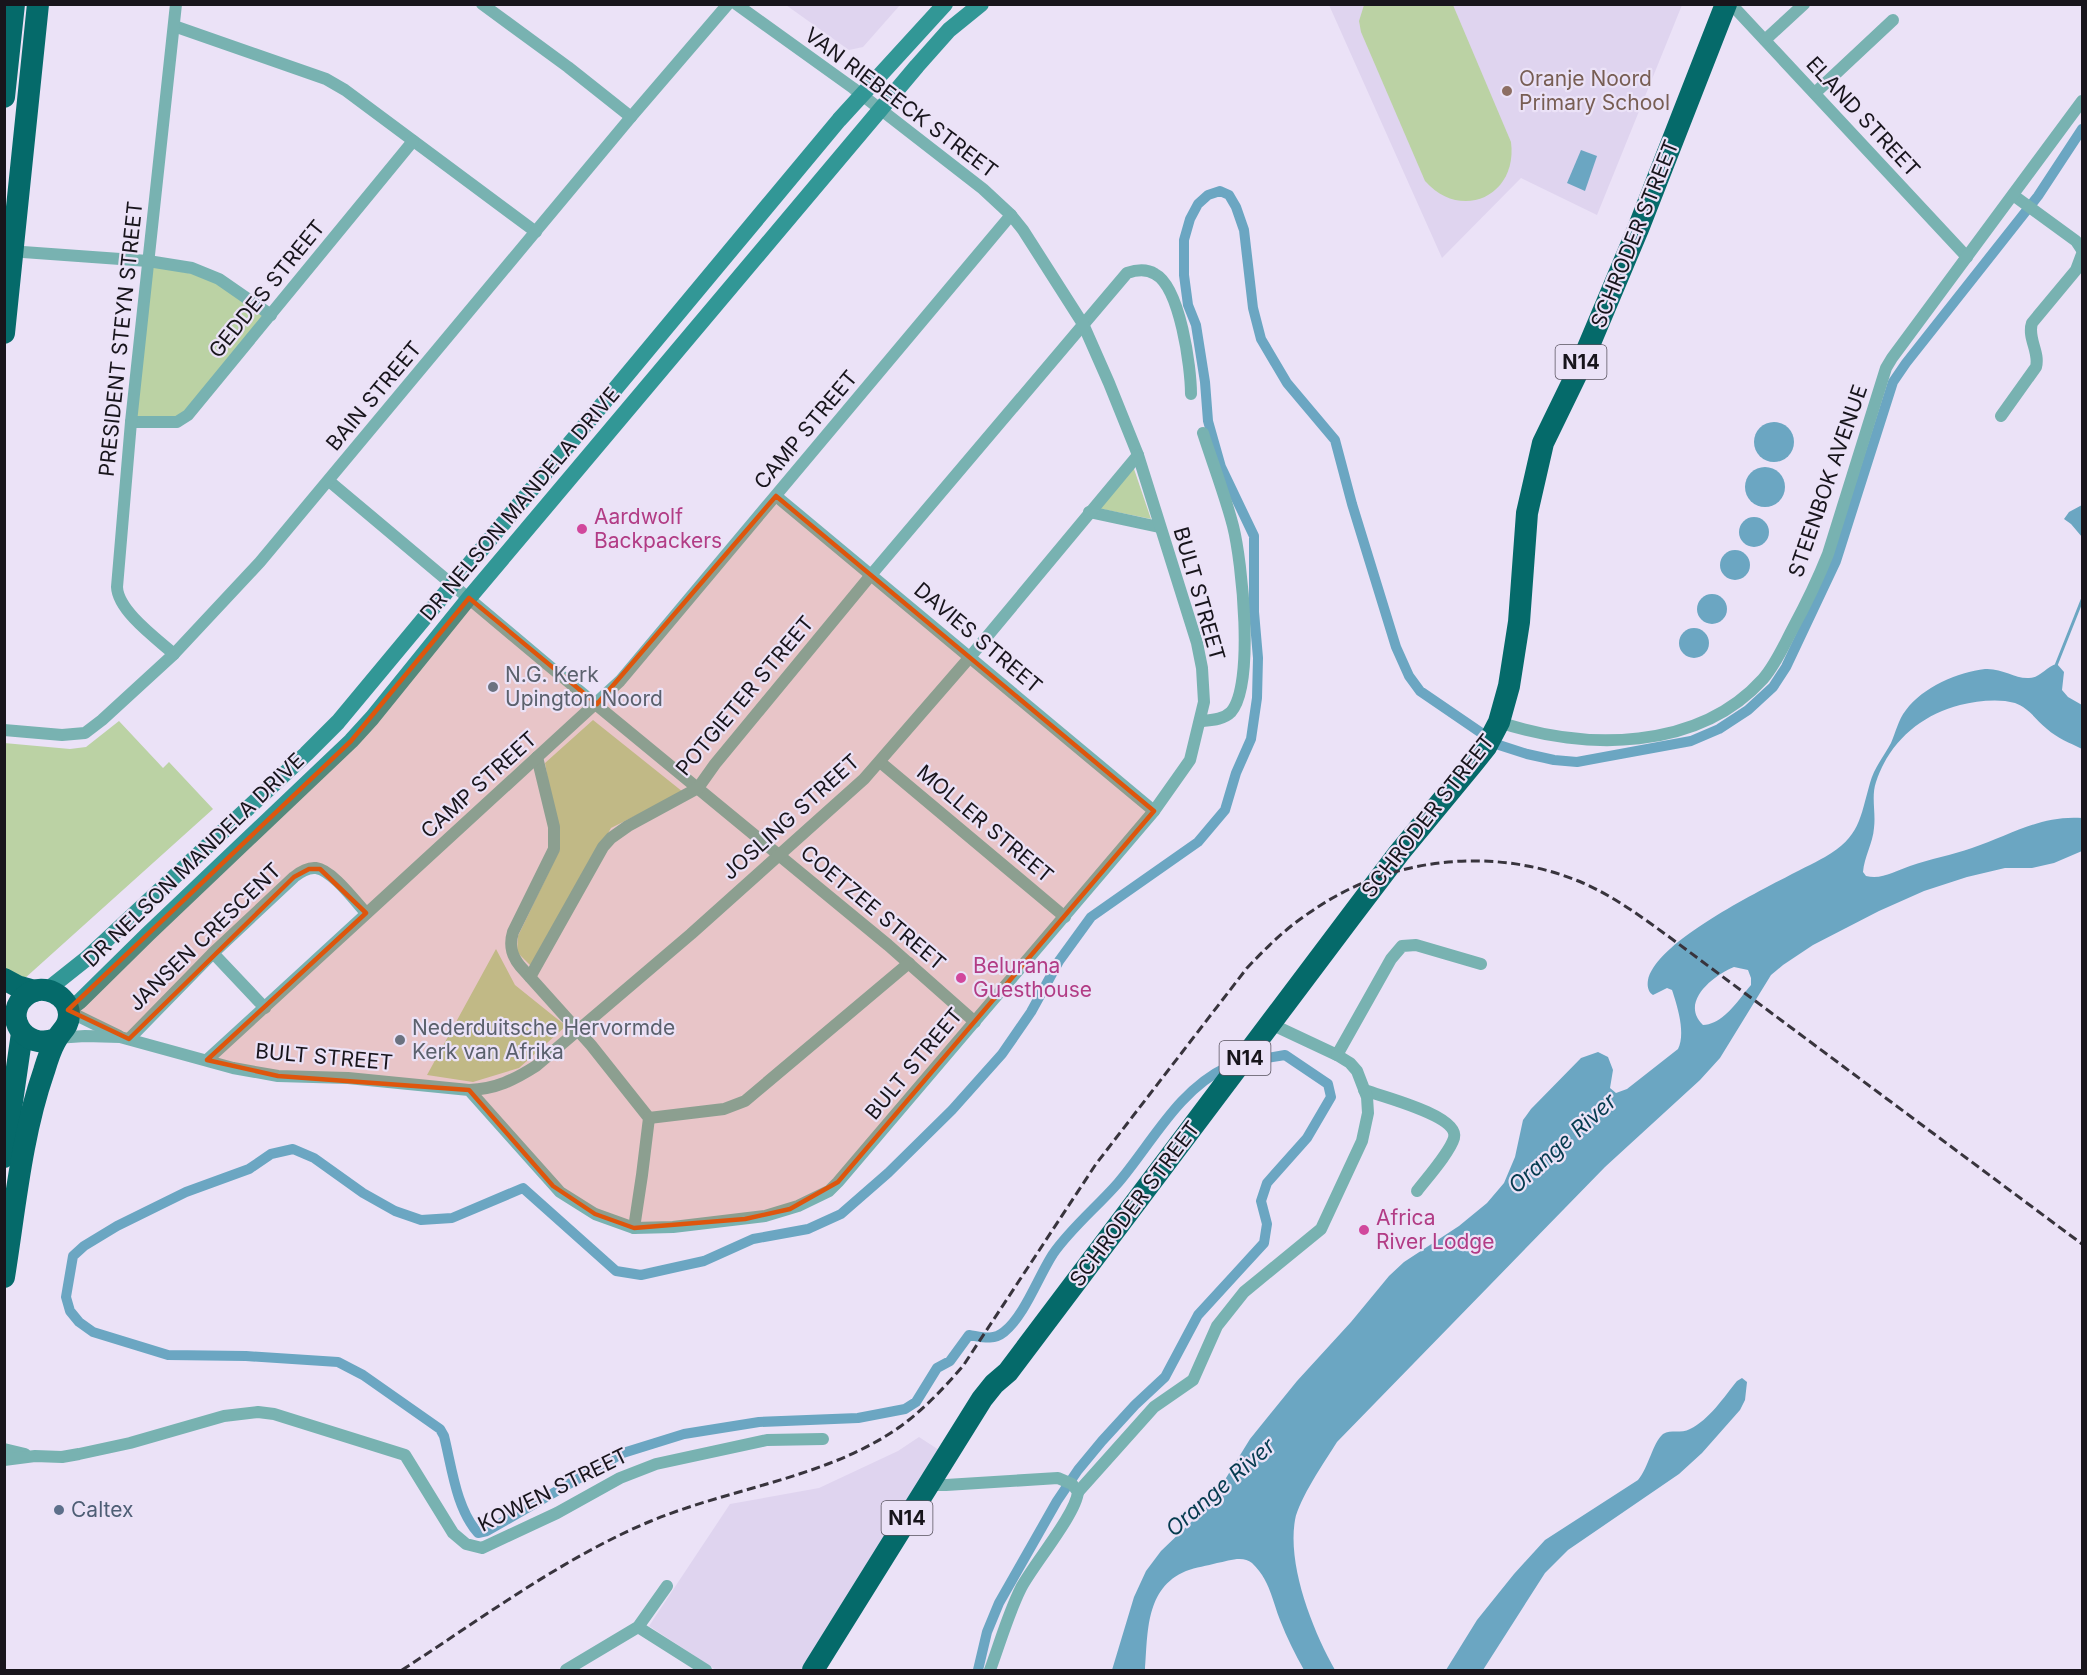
<svg xmlns="http://www.w3.org/2000/svg" width="2087" height="1675" viewBox="0 0 2087 1675" font-family="Inter,sans-serif">
<style>
.built{fill:#dfd4ef}
.green{fill:#bbd2a4}
.water{fill:#6ba6c2;fill-rule:evenodd}
.lines{fill:none;stroke-linecap:round;stroke-linejoin:round}
.stream{stroke:#6ba6c2;stroke-width:3}
.canal{stroke:#6ba6c2;stroke-width:10}
.street{stroke:#78b2b1;stroke-width:12}
.secondary{stroke:#329796;stroke-width:16}
.highway{stroke:#056a6a;stroke-width:22}
.rail{stroke:#38343d;stroke-width:3;stroke-dasharray:9 4.5;stroke-linecap:butt}
.marked{fill:#de560d;fill-opacity:0.2;stroke:#de560d;stroke-width:4.5;stroke-linejoin:round}
.education-dot{fill:#8d6e63;stroke:#ebe2f7;stroke-width:2}
.hotel-dot{fill:#d1479c;stroke:#ebe2f7;stroke-width:2}
.worship-dot{fill:#6b7280;stroke:#ebe2f7;stroke-width:2}
.service-dot{fill:#5c6f8a;stroke:#ebe2f7;stroke-width:2}
.labels{text-anchor:middle;stroke-width:4.5;stroke-linejoin:round;paint-order:stroke}
.shield{fill:#ebe2f7;stroke:#57525e;stroke-width:1.5}
.shield-label{font-size:20px;font-weight:bold;fill:#18151c}
.education-label{font-size:21px;fill:#785e54;stroke:#ebe2f7;text-anchor:start}
.street-label{font-size:21px;fill:#18151c;stroke:#ebe2f7}
.hotel-label{font-size:21px;fill:#b23c85;stroke:#ebe2f7;text-anchor:start}
.worship-label{font-size:21px;fill:#5b616d;stroke:#ebe2f7;text-anchor:start}
.service-label{font-size:21px;fill:#4e5e75;stroke:#ebe2f7;text-anchor:start}
.water-label{font-size:22px;font-style:italic;fill:#053b4f;stroke:#ebe2f7}
</style>
<rect width="100%" height="100%" fill="#ebe2f7"/>
<!-- built -->
<g class="built">
<polygon points="786,5 900,5 863,47 849,50"/>
<polygon points="1329,5 1682,5 1597,215 1521,178 1442,258"/>
<polygon points="919,1437 939,1450 804,1670 716,1670 649,1626 730,1504 819,1488 898,1451"/>
</g>
<!-- green -->
<g class="green">
<path d="M1364,5H1453L1511,142C1518,196 1461,222 1425,181L1361,32L1359,21Z"/>
<polygon points="149,265 212,278 268,319 191,415 133,419"/>
<polygon points="1132,463 1151,519 1097,508"/>
<polygon points="593,720 683,792 611,828 532,967 517,952 518,936 560,849 545,763"/>
<polygon points="119,721 163,768 169,762 213,809 24,979 5,972 4,743 70,749 86,747"/>
<polygon points="496,949 515,985 566,1026 519,1068 473,1082 427,1075"/>
</g>
<!-- water -->
<g class="water">
<polygon points="1581,150 1597,156 1585,191 1567,183"/>
<circle cx="1774" cy="442" r="20"/>
<circle cx="1765" cy="487" r="20"/>
<polygon points="2082,505 2082,537 2071,524 2064,519 2069,512"/>
<circle cx="1754" cy="532" r="15"/>
<circle cx="1735" cy="565" r="15"/>
<circle cx="1712" cy="609" r="15"/>
<circle cx="1694" cy="643" r="15"/>
<path d="M2057,664L2064,672L2062,690L2068,697L2082,705V749C2070,743 2057,738 2047,729C2036,720 2029,708 2015,703C1998,698 1977,701 1960,705C1921,715 1889,742 1876,782C1871,797 1876,812 1874,828C1873,843 1864,857 1863,872L1866,876C1882,880 1895,871 1910,866C1930,859 1952,855 1972,848C2011,835 2040,815 2082,818V851L2054,863L2032,868H2005L1967,877L1924,891L1879,911L1813,945L1783,965L1771,975L1720,1058L1700,1080L1605,1167L1337,1442C1325,1461 1299,1499 1295,1520C1287,1566 1313,1631 1335,1670H1304C1295,1654 1287,1638 1280,1620C1272,1600 1270,1580 1252,1563C1243,1555 1228,1561 1217,1563C1207,1566 1196,1567 1186,1571C1145,1588 1148,1633 1145,1670H1112L1134,1597L1146,1571L1161,1551L1210,1504L1250,1439L1297,1381L1351,1322L1389,1276L1404,1262L1459,1226L1487,1203L1504,1183L1515,1157L1523,1120L1531,1109L1581,1058L1598,1052L1608,1057L1613,1070L1610,1088L1616,1093L1627,1089L1678,1049C1686,1033 1677,1005 1672,990L1667,988L1653,995C1648,992 1647,986 1648,980C1658,936 1785,879 1825,857C1860,837 1860,818 1870,783C1874,768 1884,756 1891,743C1896,732 1898,720 1906,710C1923,687 1958,672 1985,669C2003,668 2015,679 2029,678C2041,678 2046,666 2057,664ZM1734,967L1748,970L1751,978V985C1738,1000 1724,1024 1703,1025C1679,1002 1714,975 1734,967Z"/>
<path d="M1742,1378L1747,1382L1745,1400L1740,1410L1702,1453L1679,1474L1568,1550L1545,1573L1483,1670H1446L1477,1620L1514,1574L1545,1540L1638,1480C1649,1467 1652,1444 1663,1434C1671,1429 1681,1434 1690,1429C1709,1420 1724,1397 1737,1381Z"/>
</g>
<g class="lines">
<!-- stream -->
<polyline class="stream" points="2055,668 2082,600"/>
<!-- canal -->
<g class="canal">
<path d="M1227,1067C1178,1090 1152,1143 1118,1183C1097,1207 1071,1228 1053,1254C1038,1277 1025,1315 1004,1332C993,1341 982,1337 969,1335L950,1361L937,1368L916,1402L905,1409L858,1418L759,1422L684,1434L623,1453L487,1531L478,1533C456,1508 452,1468 444,1436L440,1429L363,1375L338,1362L246,1356L168,1355L93,1332L79,1322L70,1311L66,1297L73,1256L84,1246L117,1226L186,1192L249,1169L271,1154L293,1149L314,1158L363,1193L395,1211L421,1220L452,1218L523,1188L616,1271L641,1275L704,1261L753,1239L808,1229L841,1214L888,1173L952,1110L1002,1054L1031,1012L1059,961L1091,917L1198,842L1225,810L1236,773L1251,739L1257,698L1258,658L1254,612V536L1221,467L1208,421L1205,382L1196,325L1188,305L1184,275V240L1190,219L1198,204L1208,195L1220,191L1229,195L1236,207L1244,230L1253,308L1261,339L1287,383L1335,440L1352,504L1396,647L1409,676L1420,691L1499,745L1527,754L1554,760L1577,762L1691,741L1719,729L1748,710L1773,687L1786,667L1836,561L1893,382L1906,363L2038,196L2082,129"/>
<polyline points="978,1670 987,1632 999,1603 1057,1501 1078,1470 1102,1441 1135,1405 1165,1377 1198,1315 1264,1243 1267,1224 1261,1201 1267,1183 1307,1138 1331,1097 1328,1084 1285,1055 1261,1059"/>
</g>
<!-- street -->
<g class="street">
<polyline points="482,4 568,67 631,117"/>
<polyline points="1731,4 1967,257"/>
<polyline points="174,26 326,79 345,90 536,232"/>
<polyline points="1765,40 1804,4"/>
<polyline points="1815,93 1893,20"/>
<polyline points="2013,195 2076,241 2082,250"/>
<polyline points="9,251 148,261 192,268 219,279 271,315"/>
<path d="M2001,416L2036,367C2040,352 2027,338 2032,323L2076,270L2082,254"/>
<polyline points="131,422 177,422 188,415 413,141"/>
<polyline points="329,481 548,665 888,945 975,1022"/>
<polyline points="776,496 1154,811"/>
<polyline points="1089,512 1159,527"/>
<path d="M174,654C157,639 118,611 117,587L131,422L176,4"/>
<path d="M1201,721C1211,720 1223,720 1231,712C1255,685 1242,561 1233,526C1225,495 1213,464 1203,433"/>
<path d="M1499,722C1585,751 1698,751 1763,679C1776,664 1784,645 1793,628C1806,604 1818,579 1828,554L1886,368L1892,358L2082,101"/>
<polyline points="4,730 62,735 85,733 102,720 174,654 260,562 631,117 728,4"/>
<path d="M537,757L554,827V849L513,932C509,945 511,955 520,966L591,1045L649,1118L642,1175L634,1228"/>
<polyline points="880,762 1065,917"/>
<polyline points="213,953 265,1008"/>
<path d="M530,977L603,847L611,838L628,826L698,788L715,764L871,575L1127,273C1136,270 1147,269 1155,274C1180,287 1191,367 1191,394"/>
<polyline points="68,1011 119,1036"/>
<polyline points="1271,1024 1337,1055 1391,959 1402,946 1416,945 1481,964"/>
<polyline points="56,1038 85,1036 120,1037 233,1068 278,1076 348,1078 469,1090 560,1192 595,1214 634,1228 673,1227 765,1216 798,1206 829,1191 838,1182 1154,811 1190,760 1204,702 1202,668 1197,643 1138,455 1109,383 1083,324 1023,230 1011,215 983,189 853,88 736,4"/>
<path d="M129,1039L213,953L294,877C300,872 307,867 316,868C332,870 355,901 366,913"/>
<polyline points="207,1060 620,681 1011,215"/>
<path d="M469,1090C496,1089 514,1080 536,1066L691,934L864,779L970,657L1138,455"/>
<path d="M1364,1090C1381,1096 1460,1116 1454,1138C1450,1152 1427,1178 1417,1191"/>
<polyline points="649,1118 724,1109 745,1101 909,963"/>
<polyline points="4,1449 25,1454"/>
<polyline points="4,1460 35,1456 62,1457 79,1454 130,1443 224,1416 258,1412 274,1414 405,1455 453,1533 466,1544 482,1548 557,1513 620,1478 656,1464 767,1440 823,1439"/>
<path d="M927,1485H946L1058,1478L1072,1484L1078,1492C1076,1514 1033,1565 1021,1588C1008,1614 1000,1643 990,1670"/>
<polyline points="1078,1492 1154,1407 1193,1380 1217,1326 1244,1292 1321,1229 1362,1141 1368,1113 1367,1097 1357,1071 1350,1063 1337,1055"/>
<polyline points="638,1627 706,1670"/>
<polyline points="566,1670 638,1627 667,1586"/>
</g>
<!-- secondary -->
<g class="secondary">
<polyline points="47,990 86,959 306,754 338,722 839,120 945,4"/>
<polyline points="68,1010 80,1001 148,934 351,741 372,718 469,598 917,66 949,30 981,4"/>
</g>
<!-- highway -->
<g class="highway">
<polyline points="4,97 14,4"/>
<polyline points="4,333 38,4"/>
<polyline points="4,979 17,986 35,991"/>
<polyline points="4,1157 22,1033"/>
<path d="M4,1277C15,1209 21,1137 44,1071C47,1061 50,1051 55,1042C60,1031 69,1028 69,1014C68,995 44,983 28,994C0,1013 24,1052 56,1039"/>
<polyline points="813,1670 982,1399 994,1384 1008,1372 1349,919 1399,853 1474,762 1486,747 1499,722 1509,686 1519,622 1527,513 1543,443 1579,369 1638,229 1726,4"/>
</g>
<!-- rail -->
<path class="rail" d="M402,1670C481,1619 564,1557 651,1521C733,1487 828,1478 901,1426C924,1409 944,1388 963,1366L1096,1164L1247,968C1267,947 1287,927 1312,911C1389,857 1495,845 1583,883C1615,897 1643,918 1672,939L2082,1244"/>
</g>
<!-- marked area -->
<path class="marked" d="M776,496L1154,811L838,1182L790,1209L745,1219L634,1228L595,1214L553,1186L469,1090L278,1076L207,1060L366,913L320,869H309L294,877L129,1039L68,1010L351,741L469,598L597,704Z"/>
<!-- markers -->
<circle class="education-dot" cx="1507" cy="91" r="6"/>
<g class="hotel-dot">
<circle cx="582" cy="529" r="6"/>
<circle cx="961" cy="978" r="6"/>
<circle cx="1364" cy="1230" r="6"/>
</g>
<g class="worship-dot">
<circle cx="493" cy="687" r="6"/>
<circle cx="400" cy="1040" r="6"/>
</g>
<circle class="service-dot" cx="59" cy="1510" r="6"/>
<g class="labels">
<!-- shield labels -->
<g class="shield">
<rect x="1555.5" y="345" width="51" height="34" rx="4.5"/>
<rect x="1219.5" y="1041" width="51" height="34" rx="4.5"/>
<rect x="881.5" y="1501" width="51" height="34" rx="4.5"/>
</g>
<g class="shield-label">
<text x="1581" y="369">N14</text>
<text x="1245" y="1065">N14</text>
<text x="907" y="1525">N14</text>
</g>
<!-- education labels -->
<g class="education-label">
<text x="1519" y="86">Oranje Noord<tspan x="1519" dy="24">Primary School</tspan></text>
</g>
<!-- street labels -->
<g class="street-label">
<text transform="translate(901 103) rotate(37)" y="7">VAN RIEBEECK STREET</text>
<text transform="translate(1863 117) rotate(47)" y="7">ELAND STREET</text>
<text transform="translate(1635 234) rotate(-68)" y="7">SCHRODER STREET</text>
<text transform="translate(267 289) rotate(-51)" y="7">GEDDES STREET</text>
<text transform="translate(121 339) rotate(-84)" y="7">PRESIDENT STEYN STREET</text>
<text transform="translate(374 396) rotate(-50)" y="7">BAIN STREET</text>
<text transform="translate(806 430) rotate(-50)" y="7">CAMP STREET</text>
<text transform="translate(1828 481) rotate(-71)" y="7">STEENBOK AVENUE</text>
<text transform="translate(520 504) rotate(-50)" y="7">DR NELSON MANDELA DRIVE</text>
<text transform="translate(1199 594) rotate(74)" y="7">BULT STREET</text>
<text transform="translate(978 638) rotate(40)" y="7">DAVIES STREET</text>
<text transform="translate(745 696) rotate(-50)" y="7">POTGIETER STREET</text>
<text transform="translate(479 785) rotate(-42)" y="7">CAMP STREET</text>
<text transform="translate(1428 816) rotate(-52)" y="7">SCHRODER STREET</text>
<text transform="translate(791 817) rotate(-42)" y="7">JOSLING STREET</text>
<text transform="translate(985 824) rotate(40)" y="7">MOLLER STREET</text>
<text transform="translate(194 860) rotate(-44)" y="7">DR NELSON MANDELA DRIVE</text>
<text transform="translate(873 908) rotate(40)" y="7">COETZEE STREET</text>
<text transform="translate(205 937) rotate(-44)" y="7">JANSEN CRESCENT</text>
<text transform="translate(324 1057) rotate(5)" y="7">BULT STREET</text>
<text transform="translate(914 1064) rotate(-50)" y="7">BULT STREET</text>
<text transform="translate(1135 1204) rotate(-53)" y="7">SCHRODER STREET</text>
<text transform="translate(553 1490) rotate(-26)" y="7">KOWEN STREET</text>
</g>
<!-- hotel labels -->
<g class="hotel-label">
<text x="594" y="524">Aardwolf<tspan x="594" dy="24">Backpackers</tspan></text>
<text x="973" y="973">Belurana<tspan x="973" dy="24">Guesthouse</tspan></text>
<text x="1376" y="1225">Africa<tspan x="1376" dy="24">River Lodge</tspan></text>
</g>
<!-- worship labels -->
<g class="worship-label">
<text x="505" y="682">N.G. Kerk<tspan x="505" dy="24">Upington Noord</tspan></text>
<text x="412" y="1035">Nederduitsche Hervormde<tspan x="412" dy="24">Kerk van Afrika</tspan></text>
</g>
<!-- service labels -->
<g class="service-label">
<text x="71" y="1517">Caltex</text>
</g>
<!-- water labels -->
<g class="water-label">
<text transform="translate(1562 1143) rotate(-42)" y="8">Orange River</text>
<text transform="translate(1220 1487) rotate(-41)" y="8">Orange River</text>
</g>
</g>
<!-- border -->
<rect width="2087" height="1675" fill="none" stroke="#18151c" stroke-width="12"/>
</svg>
